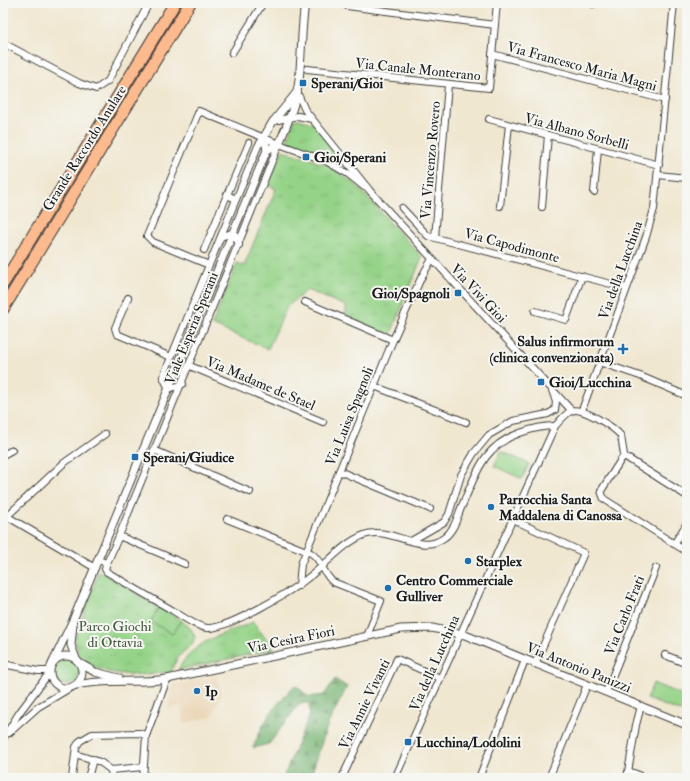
<svg xmlns="http://www.w3.org/2000/svg" width="690" height="781" viewBox="0 0 690 781" font-family="'IM FELL Double Pica',serif">
<style>
.built{fill:#ebd8ba}
.grass{fill:url(#grass-tufts);stroke:#587852}
.forest{fill:url(#forest-firs);stroke:#4a6848}
.pitch{fill:#95d388;stroke:#587852}
.lines{fill:none;stroke-linecap:round;stroke-linejoin:round}
.minor-casing{stroke:#3c3a37;stroke-width:8}
.tertiary-casing{stroke:#3c3a37;stroke-width:9}
.motorway-casing{stroke:#3c3a37;stroke-width:13}
.minor{stroke:#fff;stroke-width:6}
.tertiary{stroke:#fff;stroke-width:7}
.motorway{stroke:#fcba8e;stroke-width:11}
.poi-dot{fill:#1f6fb2;stroke:#f6f6f2;stroke-width:1.5}
.labels{text-anchor:middle;stroke-width:4;stroke-linejoin:round;paint-order:stroke}
.street-label{font-size:14px;fill:#1c1c1c;stroke:#f6f6f2}
.poi-label{font-size:14px;font-weight:bold;fill:#1c1c1c;stroke:#f6f6f2;text-anchor:start}
.park-label{font-size:14px;fill:#465c42;stroke:#f6f6f2}
</style>
<defs>
<pattern id="grass-tufts" width="24" height="20" patternUnits="userSpaceOnUse"><rect width="24" height="20" fill="#95d388"/><path d="M3 7l-1-3M5 7V3M7 7l1-3M15 17l-1-3M17 17v-4M19 17l1-3" fill="none" stroke="#80b575"/></pattern>
<pattern id="forest-firs" width="22" height="20" patternUnits="userSpaceOnUse"><rect width="22" height="20" fill="#78b574"/><path d="M5 1l3.5 6h-7zM16 11l3.5 6h-7z" fill="#62925e"/></pattern>
</defs>
<rect width="100%" height="100%" fill="#f6f6f2"/>
<filter id="ink" filterUnits="userSpaceOnUse"><feTurbulence type="fractalNoise" baseFrequency=".025" numOctaves="2"/><feDisplacementMap in="SourceGraphic" scale="8" xChannelSelector="R" yChannelSelector="G"/><feConvolveMatrix kernelMatrix="1 2 1 2 8 2 1 2 1" color-interpolation-filters="sRGB"/></filter>
<filter id="wash" filterUnits="userSpaceOnUse"><feTurbulence type="fractalNoise" baseFrequency=".012" numOctaves="4" result="noise"/><feDisplacementMap in="SourceGraphic" scale="16" xChannelSelector="R" yChannelSelector="G"/><feGaussianBlur stdDeviation="0.9" result="paint"/><feColorMatrix in="noise" values="0 0 0 0 0 0 0 0 0 0 0 0 0 0 0 0 0 1.4 0 .05"/><feComposite in="paint" operator="in"/></filter>
<g filter="url(#wash)">
<rect width="100%" height="100%" fill="#f0e7d0"/>
<!-- built -->
<polygon class="built" points="216,675 221,695 211,717 184,723 181,706 168,709 172,685"/>
<!-- grass -->
<g class="grass">
<polygon points="299,119 314,124 343,161 341,165 328,157 287,142 294,120"/>
<polygon points="282,150 325,164 354,183 422,257 390,336 346,316 346,306 307,290 287,307 268,349 212,325 237,263 244,266 276,189 268,185"/>
<path d="M99,571L159,607L151,621L172,634L181,620L191,629L195,637L192,644L178,657L171,672C146,675 102,679 82,658C77,653 76,645 75,638Z"/>
<path d="M253,622L274,649L178,670C195,639 223,635 253,622Z"/>
<circle cx="67" cy="672" r="13"/>
</g>
<!-- forest -->
<path class="forest" d="M335,679L347,687L328,724L310,778H283L310,714L309,703H300L269,744L253,748C264,719 274,707 295,685L309,697L324,695Z"/>
<!-- pitch -->
<g class="pitch">
<polygon points="501,451 529,464 522,479 494,466"/>
<polygon points="159,607 181,620 173,634 151,622"/>
<polygon points="653,683 687,697 687,714 647,699"/>
</g>
</g>
<g filter="url(#ink)">
<g class="lines">
<defs>
<g id="minor">
<polyline points="296,3 304,8"/>
<polyline points="349,3 347,6 495,25"/>
<polyline points="593,4 594,3"/>
<polyline points="3,43 79,83 96,89 108,81 149,3"/>
<polyline points="232,53 263,3"/>
<polyline points="492,54 665,100"/>
<polyline points="307,69 489,88 497,3"/>
<polyline points="297,92 305,110 370,191 572,411"/>
<polyline points="489,119 659,165"/>
<polyline points="273,121 298,116 312,119"/>
<polyline points="658,175 687,178"/>
<polyline points="594,192 598,149"/>
<polyline points="227,195 249,143"/>
<polyline points="500,206 509,125"/>
<polyline points="542,207 548,135"/>
<polyline points="402,208 428,236 626,288"/>
<polyline points="221,237 234,232 239,245"/>
<polyline points="435,237 448,85"/>
<polyline points="204,250 227,195 236,199"/>
<polyline points="209,265 153,242 147,236 199,111 279,144 326,161 348,174 364,187"/>
<polyline points="128,298 115,328 117,334 171,357"/>
<polyline points="305,302 393,340"/>
<polyline points="535,311 566,320 582,276"/>
<polyline points="599,362 640,376 687,396"/>
<polyline points="190,366 323,422"/>
<polyline points="183,384 169,389 163,377 258,146 264,137"/>
<polyline points="374,386 466,422"/>
<polyline points="582,410 646,237 654,209 674,3"/>
<polyline points="154,450 250,492"/>
<polyline points="3,455 12,450"/>
<polyline points="624,456 687,496"/>
<polyline points="339,471 430,509"/>
<polyline points="3,514 95,568"/>
<polyline points="6,517 64,463 105,434"/>
<path d="M227,519L311,553C322,560 323,574 333,582L381,601L367,636"/>
<polyline points="512,519 584,553 535,664"/>
<polyline points="119,536 185,564"/>
<polyline points="411,541 444,522 449,514 461,475 474,453 489,435 513,421 548,414 555,410 556,402 552,390"/>
<polyline points="674,544 687,523"/>
<polyline points="98,560 107,563 119,536 279,144"/>
<path d="M107,563L105,569L107,572C129,585 151,598 172,610C183,617 195,626 207,628C227,630 293,590 309,577C327,564 343,543 364,535C391,525 421,557 445,537C454,530 457,518 461,508C476,475 482,446 520,433C531,429 543,426 555,426"/>
<polyline points="299,586 301,564 393,340 421,278 432,259"/>
<polyline points="665,655 687,664"/>
<polyline points="3,664 38,671 50,671"/>
<polyline points="606,692 656,568"/>
<polyline points="9,733 38,707 70,688"/>
<polyline points="3,739 19,713 50,672"/>
<polyline points="75,754 100,762 111,770"/>
<polyline points="628,771 647,778"/>
<polyline points="72,778 76,747 80,741 92,734 140,733 146,736"/>
<polyline points="88,778 93,759"/>
<polyline points="112,778 111,770 143,767"/>
<polyline points="143,778 146,736 167,679"/>
<polyline points="342,778 397,659 440,678"/>
<path d="M395,778L555,426C560,421 565,414 571,411C581,406 614,427 621,436L624,455L601,491L604,499L687,552"/>
<polyline points="479,778 525,660"/>
<polyline points="549,778 587,685"/>
<polyline points="627,778 636,725 641,706"/>
</g>
<g id="tertiary">
<path d="M267,150L279,144C288,123 296,103 299,80C302,54 301,29 305,3"/>
<polyline points="73,624 71,645 76,659"/>
<circle cx="66" cy="672" r="16"/>
<polyline points="53,662 73,620 267,150 264,137 272,123 297,92"/>
<polyline points="81,664 95,672 119,678"/>
<path d="M77,685C107,678 137,684 167,679L401,629L432,628L465,635L687,725"/>
</g>
<g id="motorway">
<polyline points="3,284 175,3"/>
<polyline points="3,309 190,3"/>
</g>
</defs>
<!-- minor casing -->
<use href="#minor" class="minor-casing"/>
<!-- tertiary casing -->
<use href="#tertiary" class="tertiary-casing"/>
<!-- motorway casing -->
<use href="#motorway" class="motorway-casing"/>
<!-- minor -->
<use href="#minor" class="minor"/>
<!-- tertiary -->
<use href="#tertiary" class="tertiary"/>
<!-- motorway -->
<use href="#motorway" class="motorway"/>
</g>
</g>
<!-- markers -->
<g class="poi-dot">
<rect x="299" y="79" width="8" height="8" rx="2"/>
<rect x="302" y="153" width="8" height="8" rx="2"/>
<rect x="454" y="289" width="8" height="8" rx="2"/>
<path d="M621 343h4v4h4v4h-4v4h-4v-4h-4v-4h4z"/>
<rect x="537" y="378" width="8" height="8" rx="2"/>
<rect x="131" y="453" width="8" height="8" rx="2"/>
<circle cx="491" cy="507" r="4"/>
<circle cx="468" cy="561" r="4"/>
<circle cx="388" cy="588" r="4"/>
<circle cx="197" cy="691" r="4"/>
<rect x="404" y="738" width="8" height="8" rx="2"/>
</g>
<g class="labels">
<!-- street labels -->
<g class="street-label">
<text transform="translate(582 66) rotate(15)" y="5">Via Francesco Maria Magni</text>
<text transform="translate(418 69) rotate(6)" y="5">Via Canale Monterano</text>
<text transform="translate(577 131) rotate(15)" y="5">Via Albano Sorbelli</text>
<text transform="translate(84 148) rotate(-58)" y="5">Grande Raccordo Anulare</text>
<text transform="translate(430 160) rotate(-85)" y="5">Via Vincenzo Rovero</text>
<text transform="translate(512 245) rotate(15)" y="5">Via Capodimonte</text>
<text transform="translate(620 270) rotate(-70)" y="5">Via della Lucchina</text>
<text transform="translate(479 293) rotate(47)" y="5">Via Vivi Gioi</text>
<text transform="translate(191 328) rotate(-68)" y="5">Viale Esperia Sperani</text>
<text transform="translate(261 383) rotate(23)" y="5">Via Madame de Stael</text>
<text transform="translate(349 416) rotate(-68)" y="5">Via Luisa Spagnoli</text>
<text transform="translate(624 615) rotate(-68)" y="5">Via Carlo Frati</text>
<text transform="translate(291 639) rotate(-12)" y="5">Via Cesira Fiori</text>
<text transform="translate(434 663) rotate(-66)" y="5">Via della Lucchina</text>
<text transform="translate(579 667) rotate(22)" y="5">Via Antonio Panizzi</text>
<text transform="translate(364 704) rotate(-64)" y="5">Via Annie Vivanti</text>
</g>
<!-- poi labels -->
<g class="poi-label">
<text x="311" y="88">Sperani/Gioi</text>
<text x="314" y="162">Gioi/Sperani</text>
<text x="450" y="298" text-anchor="end">Gioi/Spagnoli</text>
<text x="614" y="346" text-anchor="end">Salus infirmorum<tspan x="614" dy="16">(clinica convenzionata)</tspan></text>
<text x="549" y="387">Gioi/Lucchina</text>
<text x="143" y="462">Sperani/Giudice</text>
<text x="499" y="504">Parrocchia Santa<tspan x="499" dy="16">Maddalena di Canossa</tspan></text>
<text x="476" y="566">Starplex</text>
<text x="396" y="585">Centro Commerciale<tspan x="396" dy="16">Gulliver</tspan></text>
<text x="205" y="696">Ip</text>
<text x="416" y="747">Lucchina/Lodolini</text>
</g>
<!-- park labels -->
<g class="park-label">
<text x="115" y="631">Parco Giochi<tspan x="115" dy="16">di Ottavia</tspan></text>
</g>
</g>
<!-- margin -->
<rect width="690" height="781" fill="none" stroke="#f6f6f2" stroke-width="16"/>
</svg>
